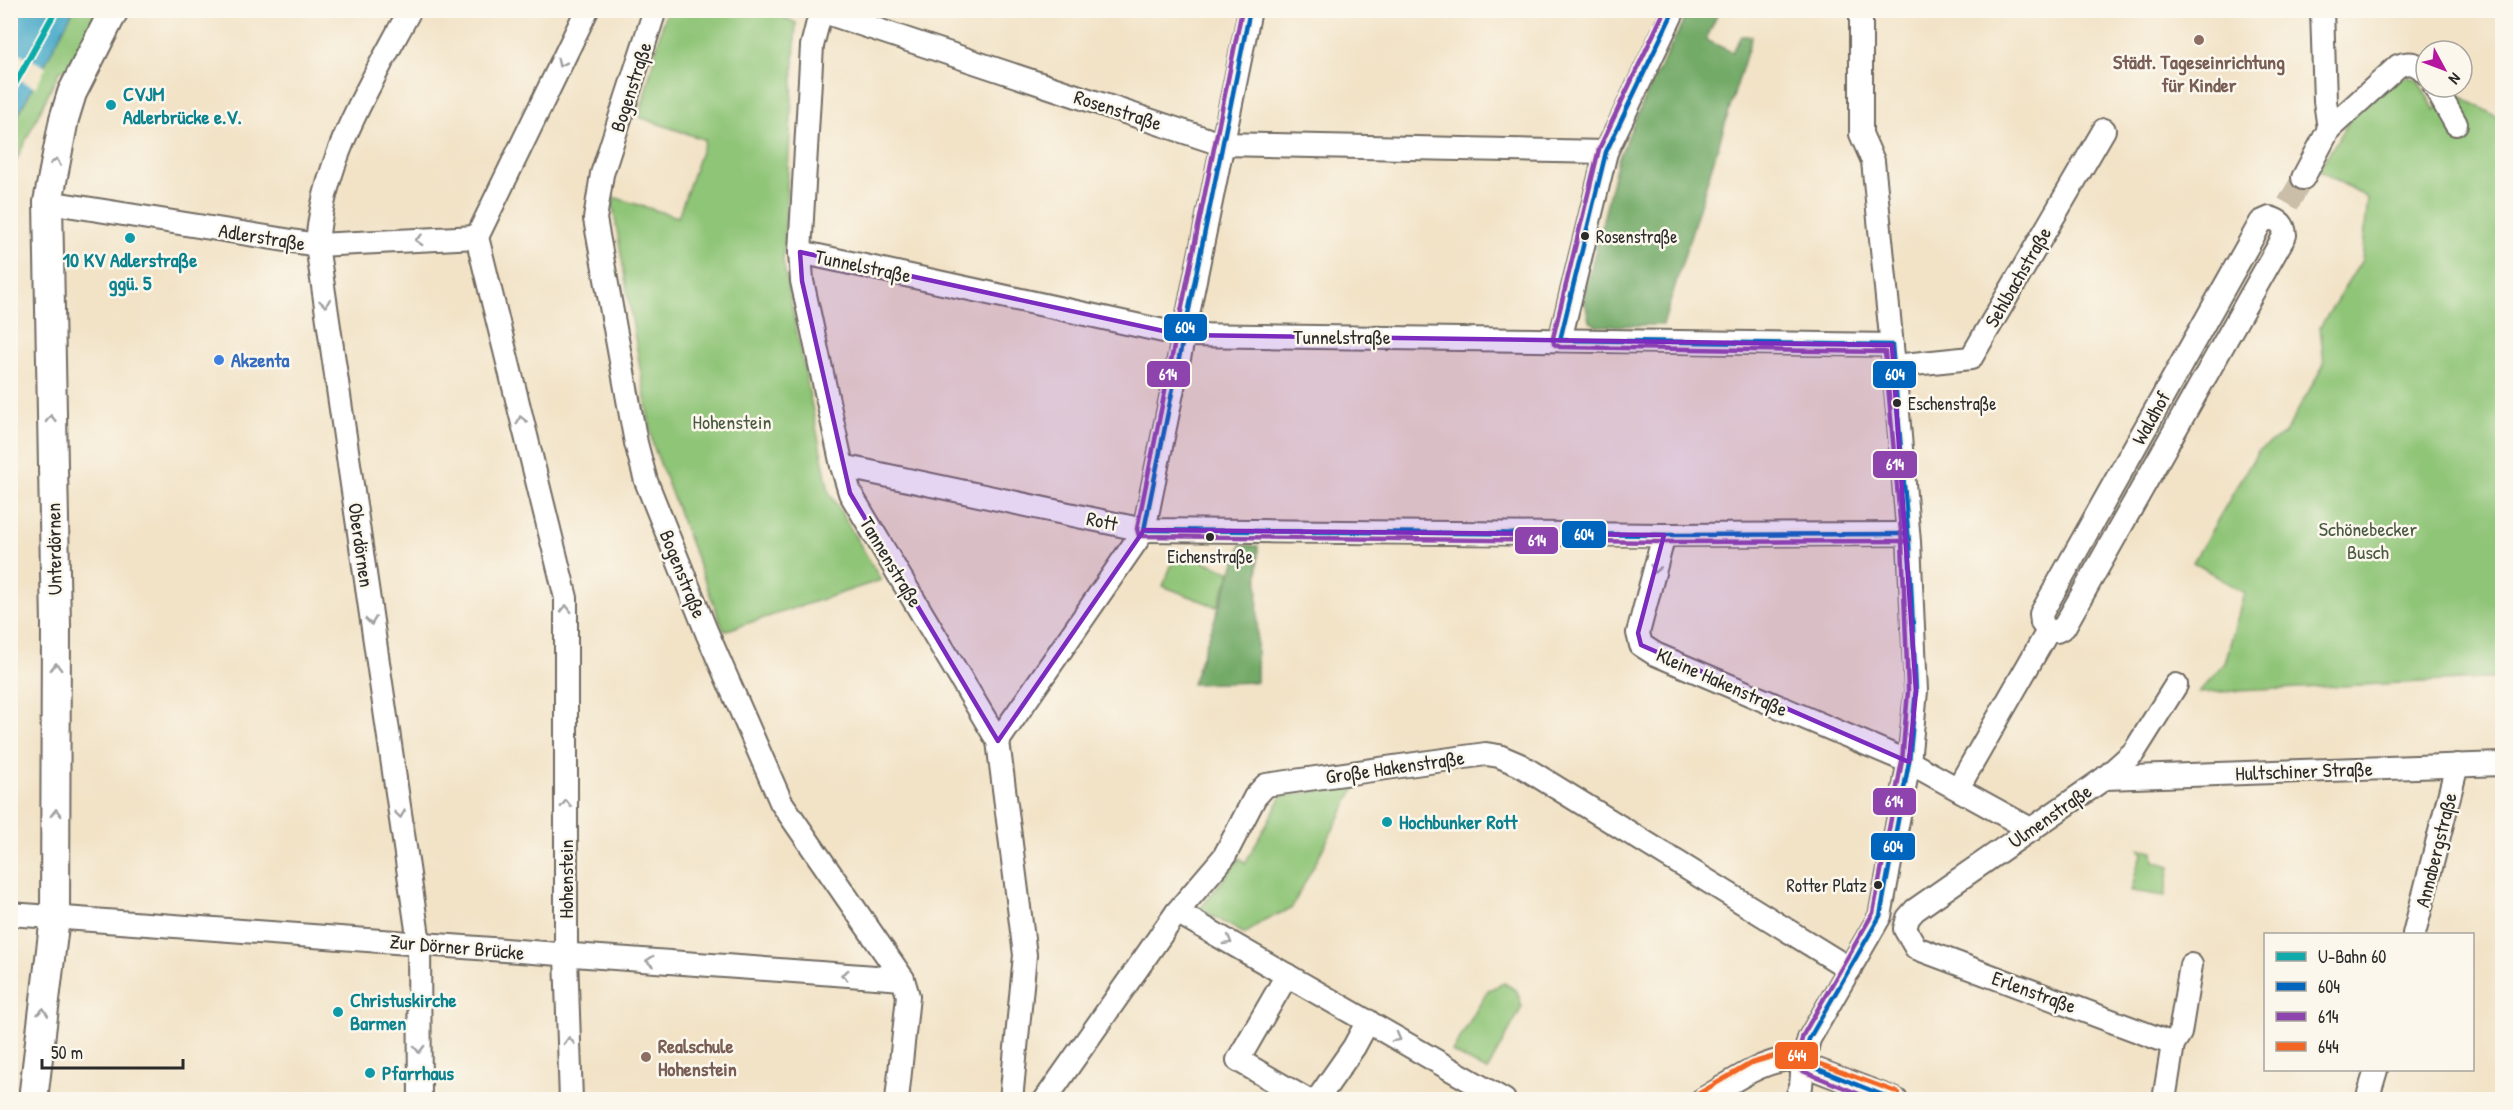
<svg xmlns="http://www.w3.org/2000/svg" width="2513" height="1110" viewBox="0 0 2513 1110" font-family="'Patrick Hand',sans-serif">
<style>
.green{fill:#8fc577;stroke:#5d7851;stroke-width:1.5}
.forest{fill:#73aa68;stroke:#4f6a4a;stroke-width:1.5}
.water{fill:#49aac9;stroke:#3a6a7a;stroke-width:1.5}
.pier{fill:#f2e3c7}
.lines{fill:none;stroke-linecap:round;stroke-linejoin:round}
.minor-tunnel{stroke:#cabea8;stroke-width:22;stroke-dasharray:22 11;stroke-linecap:butt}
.minor-casing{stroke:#716b62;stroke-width:26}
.tertiary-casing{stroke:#716b62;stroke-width:32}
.minor{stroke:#fff;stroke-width:22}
.tertiary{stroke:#fff;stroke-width:28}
.bus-1-casing{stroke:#fbf7ec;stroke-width:9}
.bus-2-casing{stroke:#fbf7ec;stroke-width:9}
.bus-3-casing{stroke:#fbf7ec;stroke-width:9}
.bus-1{stroke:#0065bd;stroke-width:4.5}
.bus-2{stroke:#8e44ad;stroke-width:4.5}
.bus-3{stroke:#f26522;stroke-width:4.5}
.metro-1-casing{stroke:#fbf7ec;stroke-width:10}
.metro-1{stroke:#1aa;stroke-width:6}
.oneway{stroke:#a0a0a0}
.marked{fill:#7b2cbf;fill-opacity:0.2;stroke:#7b2cbf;stroke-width:4.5;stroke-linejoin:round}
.education-dot{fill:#8d6e63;stroke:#fbf7ec;stroke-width:2}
.culture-dot{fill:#0f9aa8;stroke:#fbf7ec;stroke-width:2}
.bus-dot{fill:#2b2b2b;stroke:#fbf7ec;stroke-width:2}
.shop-dot{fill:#3f7fe0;stroke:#fbf7ec;stroke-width:2}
.labels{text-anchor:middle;stroke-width:5;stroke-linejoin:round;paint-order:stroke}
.bus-label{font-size:18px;fill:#2b2b2b;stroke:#fbf7ec;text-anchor:start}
.education-label{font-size:20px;font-weight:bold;fill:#785e54;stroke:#fbf7ec}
.street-label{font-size:20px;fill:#2b2b2b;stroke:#fbf7ec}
.culture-label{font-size:20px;font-weight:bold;fill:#0d838f;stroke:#fbf7ec;text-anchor:start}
.shop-label{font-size:20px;font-weight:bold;fill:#366cbe;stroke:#fbf7ec;text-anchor:start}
.park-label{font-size:20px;fill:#495942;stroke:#fbf7ec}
.line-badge{stroke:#fbf7ec;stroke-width:2}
.badge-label{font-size:16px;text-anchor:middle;font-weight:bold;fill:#fff}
</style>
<rect width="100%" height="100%" fill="#fbf7ec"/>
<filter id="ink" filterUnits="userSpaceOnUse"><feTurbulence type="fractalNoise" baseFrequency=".0167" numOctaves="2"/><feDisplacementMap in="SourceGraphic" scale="12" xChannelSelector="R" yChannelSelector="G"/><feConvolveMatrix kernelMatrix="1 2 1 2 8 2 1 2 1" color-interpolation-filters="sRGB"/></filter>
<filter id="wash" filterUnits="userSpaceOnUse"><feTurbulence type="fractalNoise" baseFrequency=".008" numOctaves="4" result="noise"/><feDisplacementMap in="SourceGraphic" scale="24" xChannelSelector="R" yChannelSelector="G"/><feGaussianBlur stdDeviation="1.35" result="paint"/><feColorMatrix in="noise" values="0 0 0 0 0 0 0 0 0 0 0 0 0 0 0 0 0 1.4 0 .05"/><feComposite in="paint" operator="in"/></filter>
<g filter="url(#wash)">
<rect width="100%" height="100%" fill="#f2e3c7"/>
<!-- green -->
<g class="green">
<polygon points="72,11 98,11 66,70 60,70 11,171 11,129"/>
<polygon points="666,11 771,11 796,23 783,262 829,492 881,580 724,631 653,445 613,206 613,197 678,217 705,140 639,117"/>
<polygon points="2399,76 2417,79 2435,110 2452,91 2502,120 2502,678 2198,693 2225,663 2244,593 2193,562 2258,451 2285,433 2324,364 2320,327 2362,260 2368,198 2318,170 2355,113"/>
<polygon points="1177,551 1231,572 1217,607 1163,586"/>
<polygon points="1356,786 1291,909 1264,920 1245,934 1200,909 1240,858 1245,863 1282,796"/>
<path d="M2139,848L2153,851L2154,861L2170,866L2165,896L2131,891C2136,876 2135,867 2143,854Z"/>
<polygon points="1504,983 1517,991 1522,1007 1487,1071 1452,1052 1488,990"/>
</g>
<!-- forest -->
<g class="forest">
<polygon points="1689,11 1719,11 1706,40 1732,52 1741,36 1752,36 1663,325 1597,326 1589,321 1584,297 1618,159 1649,89"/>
<polygon points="1241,545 1258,546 1257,682 1192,684"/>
</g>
<!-- water -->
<polygon class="water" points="12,10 73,11 11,128 10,13"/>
<!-- pier -->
<polygon class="pier" points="11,49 46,67 35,88 11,75"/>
</g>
<g filter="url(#ink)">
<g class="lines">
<!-- minor-tunnel -->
<polyline class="minor-tunnel" points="2288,204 2303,178"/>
<defs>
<g id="minor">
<path d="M410,10C370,85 323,159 317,245L419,943L420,1100"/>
<polyline points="655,10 602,174 595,219 636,443 646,481 707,633 781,802 903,979 908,996 897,1100"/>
<polyline points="821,10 812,46 800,252 802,281 842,466 850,493 998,741 1025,955 1011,1100"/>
<polyline points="2322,10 2325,101 2329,129"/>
<polyline points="821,11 1221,144 1606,152"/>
<polyline points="2435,87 2456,124"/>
<path d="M2303,178L2329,129L2398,66C2410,61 2417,63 2426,73"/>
<polyline points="48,202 317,245 477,237"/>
<path d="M2270,218C2280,221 2284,224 2285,235L2064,627L2057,631H2048L2042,623L2041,614L2261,222Z"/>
<polyline points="800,252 1182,335 1892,345"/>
<polyline points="1560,340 1606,152 1674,10"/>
<polyline points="1894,366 1971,358 2104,130"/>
<polyline points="842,466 1144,530 1664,535 1908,534"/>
<polyline points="1664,535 1638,633 1641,645 1655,654 1909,762 2032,830"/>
<polyline points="998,741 1144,530 1250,10"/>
<polyline points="2105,778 2502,764"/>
<polyline points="1958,788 2048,631"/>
<polyline points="1177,912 1504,1100"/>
<polyline points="10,914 903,979"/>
<polyline points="2414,934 2457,765"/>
<polyline points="1287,975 1238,1060 1307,1100"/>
<polyline points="2173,1044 1916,948 1905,929 1908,918 1915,910 2105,778 2134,752 2176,685"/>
<polyline points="571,1100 566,956 566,598 477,237 587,10"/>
<polyline points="1045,1100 1177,912 1224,857 1255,797 1266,785 1486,754 1499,756 1520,765 1850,969"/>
<polyline points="1317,1100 1354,1047 1368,1021"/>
<path d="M1702,1100C1729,1084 1757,1063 1788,1059L1896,1100"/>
<polyline points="1796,1100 1801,1086 1803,1063 1809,1039 1880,916 1909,762 1916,691 1909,542 1894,366 1873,161 1861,134 1861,10"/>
<polyline points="2164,1100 2173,1044 2180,1033 2191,965"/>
<polyline points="2367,1100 2376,1070"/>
</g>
<polyline id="tertiary" points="35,1100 34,1091 55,917 56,625 48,202 64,119 72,93 114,10"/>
</defs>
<!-- minor casing -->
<use href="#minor" class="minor-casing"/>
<!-- tertiary casing -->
<use href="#tertiary" class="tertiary-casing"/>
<!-- minor -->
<use href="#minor" class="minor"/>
<!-- tertiary -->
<use href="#tertiary" class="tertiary"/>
<defs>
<g id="bus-1">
<polyline points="1250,10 1144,530 1664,535 1908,534"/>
<polyline points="1674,10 1606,152 1560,340 1892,345 1909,542 1916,691 1909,762 1880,916 1809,1039 1803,1063"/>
<polyline points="1803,1063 1895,1100"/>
</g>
<g id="bus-2">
<polyline points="1242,10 1137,529 1139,536 1664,542 1908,541"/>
<polyline points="1665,10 1599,149 1553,338 1554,344 1560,347 1885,352 1902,542 1908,691 1902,761 1873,913 1803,1035 1796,1061"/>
<polyline points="1800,1070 1874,1100"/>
</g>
<polyline id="bus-3" points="1698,1094 1751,1063 1788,1052 1899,1093"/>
</defs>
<!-- bus-1 casing -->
<use href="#bus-1" class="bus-1-casing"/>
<!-- bus-2 casing -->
<use href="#bus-2" class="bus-2-casing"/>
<!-- bus-3 casing -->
<use href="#bus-3" class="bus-3-casing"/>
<!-- bus-1 -->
<use href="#bus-1" class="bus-1"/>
<!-- bus-2 -->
<use href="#bus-2" class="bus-2"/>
<!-- bus-3 -->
<use href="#bus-3" class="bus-3"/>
<defs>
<polyline id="metro-1" points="10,93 56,10"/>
</defs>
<!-- metro-1 casing -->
<use href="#metro-1" class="metro-1-casing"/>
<!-- metro-1 -->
<use href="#metro-1" class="metro-1"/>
</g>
<!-- one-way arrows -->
<defs><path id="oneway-chevron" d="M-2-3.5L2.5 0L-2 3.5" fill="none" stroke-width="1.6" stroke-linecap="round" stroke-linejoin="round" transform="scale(1.5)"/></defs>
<g class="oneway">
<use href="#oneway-chevron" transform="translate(561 63) rotate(116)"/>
<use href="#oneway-chevron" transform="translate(56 162) rotate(-79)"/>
<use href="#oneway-chevron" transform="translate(419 240) rotate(177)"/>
<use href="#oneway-chevron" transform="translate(325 303) rotate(82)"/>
<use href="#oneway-chevron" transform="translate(51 419) rotate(-91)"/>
<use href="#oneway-chevron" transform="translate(521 420) rotate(-104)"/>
<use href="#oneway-chevron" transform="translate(1655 569) rotate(104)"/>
<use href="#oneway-chevron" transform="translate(566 609) rotate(-90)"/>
<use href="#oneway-chevron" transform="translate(371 621) rotate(82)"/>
<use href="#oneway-chevron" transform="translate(56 667) rotate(-90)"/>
<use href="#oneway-chevron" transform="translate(566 804) rotate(-90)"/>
<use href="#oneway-chevron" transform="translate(56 813) rotate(-90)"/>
<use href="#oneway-chevron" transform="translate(400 814) rotate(82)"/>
<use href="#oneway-chevron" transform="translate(1228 941) rotate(30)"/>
<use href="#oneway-chevron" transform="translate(650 961) rotate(-177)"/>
<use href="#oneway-chevron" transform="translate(845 975) rotate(-176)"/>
<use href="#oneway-chevron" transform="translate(43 1012) rotate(-83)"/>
<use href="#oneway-chevron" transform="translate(1397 1038) rotate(29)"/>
<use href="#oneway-chevron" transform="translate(569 1041) rotate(-92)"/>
<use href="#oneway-chevron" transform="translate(419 1049) rotate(90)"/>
</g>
</g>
<!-- marked area -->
<path class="marked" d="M800,252L1182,335L1892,345L1916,691L1909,762L1641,645L1638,633L1664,535L1144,530L998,741L850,493L802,281Z"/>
<!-- markers -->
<g class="education-dot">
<circle cx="2199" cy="40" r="6"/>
<circle cx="646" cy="1057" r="6"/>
</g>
<g class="culture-dot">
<circle cx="111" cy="105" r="6"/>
<circle cx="130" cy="238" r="6"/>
<circle cx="1387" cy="822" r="6"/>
<circle cx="338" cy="1012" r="6"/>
<circle cx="370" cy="1073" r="6"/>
</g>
<g class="bus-dot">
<circle cx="1585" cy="236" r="5"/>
<circle cx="1897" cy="403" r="5"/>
<circle cx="1210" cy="537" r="5"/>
<circle cx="1878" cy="885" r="5"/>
</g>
<circle class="shop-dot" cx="219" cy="360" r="6"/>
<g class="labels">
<!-- bus labels -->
<g class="bus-label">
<text x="1596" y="243">Rosenstraße</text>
<text x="1908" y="410">Eschenstraße</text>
<text x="1210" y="563" text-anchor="middle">Eichenstraße</text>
<text x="1867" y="892" text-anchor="end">Rotter Platz</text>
</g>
<!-- education labels -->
<g class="education-label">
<text x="2199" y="69">Städt. Tageseinrichtung<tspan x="2199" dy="23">für Kinder</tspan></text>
<text x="658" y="1053" text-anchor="start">Realschule<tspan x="658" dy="23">Hohenstein</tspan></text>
</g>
<!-- street labels -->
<g class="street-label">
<text transform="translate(631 87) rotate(-72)" y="7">Bogenstraße</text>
<text transform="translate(1118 110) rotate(18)" y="7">Rosenstraße</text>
<text transform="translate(262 237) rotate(9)" y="7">Adlerstraße</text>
<text transform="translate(863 266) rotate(12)" y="7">Tunnelstraße</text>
<text transform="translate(2018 277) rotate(-60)" y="7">Sehlbachstraße</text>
<text x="1342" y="344">Tunnelstraße</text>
<text transform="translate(2151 418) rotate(-61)" y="7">Waldhof</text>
<text transform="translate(1102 521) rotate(12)" y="7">Rott</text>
<text transform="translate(361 545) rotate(82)" y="7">Oberdörnen</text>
<text transform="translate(54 549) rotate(-91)" y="7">Unterdörnen</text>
<text transform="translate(891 562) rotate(59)" y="7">Tannenstraße</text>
<text transform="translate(683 574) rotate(68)" y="7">Bogenstraße</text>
<text transform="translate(1722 682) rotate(24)" y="7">Kleine Hakenstraße</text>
<text transform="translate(1395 767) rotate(-8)" y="7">Große Hakenstraße</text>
<text transform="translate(2304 771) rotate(-2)" y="7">Hultschiner Straße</text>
<text transform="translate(2050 816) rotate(-35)" y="7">Ulmenstraße</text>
<text transform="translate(2436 850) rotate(-76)" y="7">Annabergstraße</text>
<text transform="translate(566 879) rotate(-90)" y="7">Hohenstein</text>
<text transform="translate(457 947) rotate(5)" y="7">Zur Dörner Brücke</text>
<text transform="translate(2034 992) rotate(20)" y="7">Erlenstraße</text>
</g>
<!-- culture labels -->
<g class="culture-label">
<text x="123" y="101">CVJM<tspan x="123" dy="23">Adlerbrücke e.V.</tspan></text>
<text x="130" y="267" text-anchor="middle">10 KV Adlerstraße<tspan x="130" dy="23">ggü. 5</tspan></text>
<text x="1399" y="829">Hochbunker Rott</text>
<text x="350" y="1007">Christuskirche<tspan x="350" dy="23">Barmen</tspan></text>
<text x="382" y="1080">Pfarrhaus</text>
</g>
<!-- shop labels -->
<g class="shop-label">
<text x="231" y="367">Akzenta</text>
</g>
<!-- park labels -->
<g class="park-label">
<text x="732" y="429">Hohenstein</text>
<text x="2368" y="536">Schönebecker<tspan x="2368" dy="23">Busch</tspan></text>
</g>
</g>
<g class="line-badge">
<rect x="1163" y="313" width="45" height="29" rx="6" fill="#0065bd"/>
<rect x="1146" y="360" width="45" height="28" rx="6" fill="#8e44ad"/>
<rect x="1872" y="360" width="45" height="29" rx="6" fill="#0065bd"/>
<rect x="1872" y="450" width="46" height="29" rx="6" fill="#8e44ad"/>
<rect x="1561" y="520" width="46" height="29" rx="6" fill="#0065bd"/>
<rect x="1514" y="526" width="45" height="29" rx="6" fill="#8e44ad"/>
<rect x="1872" y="787" width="45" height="29" rx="6" fill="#8e44ad"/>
<rect x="1870" y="832" width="46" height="29" rx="6" fill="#0065bd"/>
<rect x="1774" y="1041" width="45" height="29" rx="6" fill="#f26522"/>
</g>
<g class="badge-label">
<text x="1185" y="333">604</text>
<text x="1168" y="380">614</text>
<text x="1895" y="380">604</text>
<text x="1895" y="470">614</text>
<text x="1584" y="540">604</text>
<text x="1537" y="546">614</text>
<text x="1894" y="807">614</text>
<text x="1893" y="852">604</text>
<text x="1797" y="1061">644</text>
</g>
<!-- margin -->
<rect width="2513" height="1110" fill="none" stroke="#fbf7ec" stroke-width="36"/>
<!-- legend -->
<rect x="2264" y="933" width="210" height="138" fill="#fbf7ec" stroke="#a8a59f" stroke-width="1.5"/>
<rect x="2276" y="952" width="30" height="9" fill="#11aaaa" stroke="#a8a59f" stroke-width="1.5"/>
<text x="2318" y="963" font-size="18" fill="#2b2b2b">U-Bahn 60</text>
<rect x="2276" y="982" width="30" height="9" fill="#0065bd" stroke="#a8a59f" stroke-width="1.5"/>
<text x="2318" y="993" font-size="18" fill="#2b2b2b">604</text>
<rect x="2276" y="1012" width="30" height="9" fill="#8e44ad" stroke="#a8a59f" stroke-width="1.5"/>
<text x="2318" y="1023" font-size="18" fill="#2b2b2b">614</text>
<rect x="2276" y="1042" width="30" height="9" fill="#f26522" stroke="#a8a59f" stroke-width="1.5"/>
<text x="2318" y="1053" font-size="18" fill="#2b2b2b">644</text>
<!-- north arrow -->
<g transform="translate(2444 69) rotate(131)"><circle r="28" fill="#fbf7ec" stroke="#a8a59f" stroke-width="1.5"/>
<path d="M0-4.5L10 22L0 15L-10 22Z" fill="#b5179e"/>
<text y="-9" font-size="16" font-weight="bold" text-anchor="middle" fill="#2b2b2b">N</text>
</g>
<!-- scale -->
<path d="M42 1059v9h141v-9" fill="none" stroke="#2b2b2b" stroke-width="3"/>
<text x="51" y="1059" font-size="18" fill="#2b2b2b" stroke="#fbf7ec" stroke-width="4.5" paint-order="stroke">50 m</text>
</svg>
